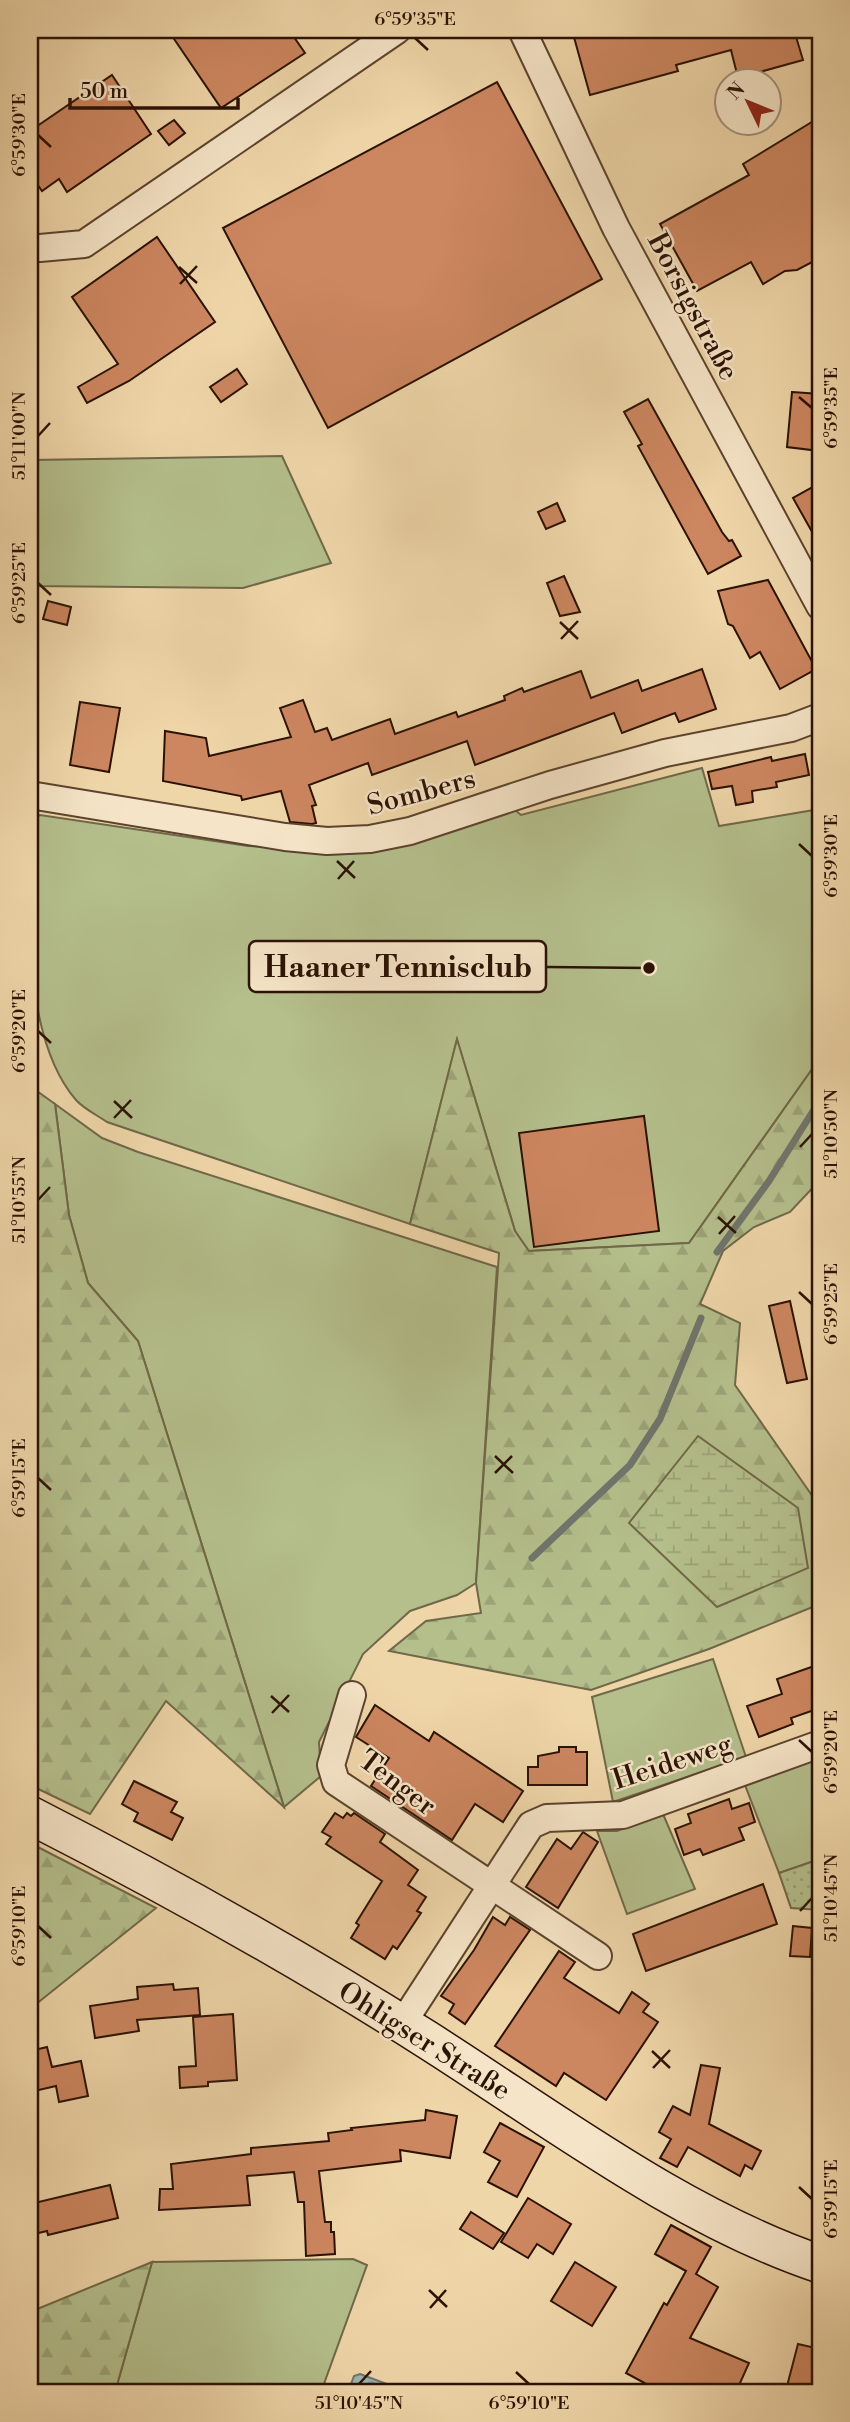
<svg xmlns="http://www.w3.org/2000/svg" width="850" height="2422" viewBox="0 0 850 2422" font-family="'Libre Bodoni',serif">
<style>
.grass{fill:#b4bf8c;stroke:#706848;stroke-width:2}
.forest{fill:url(#forest-firs);stroke:#706848;stroke-width:2}
.wetland{fill:url(#wetland-marsh);stroke:#706848;stroke-width:2}
.park{fill:url(#park-dots);stroke:#706848;stroke-width:2}
.water{fill:url(#water-ripples);stroke:#6f756d;stroke-width:2}
.lines{fill:none;stroke-linecap:round;stroke-linejoin:round}
.stream{stroke:#6f756d;stroke-width:7}
.building{fill:#cc8660;stroke:#2b1204;stroke-width:2}
.street-casing{stroke:#5c432d;stroke-width:30}
.secondary-casing{stroke:#2b1204;stroke-width:40}
.street{stroke:#f5e4c7;stroke-width:26}
.secondary{stroke:#f5e4c7;stroke-width:37}
.ticks{fill:none;stroke:#2b1204;stroke-width:2.5}
.labels{text-anchor:middle;stroke-width:5;stroke-linejoin:round;paint-order:stroke}
.street-label{font-size:28px;fill:#2b1204;stroke:#f5e4c7}
.leader{fill:none;stroke:#2b1204;stroke-width:2.5}
.callout-dot{fill:#2b1204;stroke:#f5e4c7;stroke-width:2.5}
.callout{fill:#f5e4c7;stroke:#2b1204;stroke-width:2.5}
.callout-label{font-size:30px;text-anchor:middle;font-weight:bold;fill:#2b1204}
.neatline{fill:none;stroke:#2b1204;stroke-width:2.5}
.ticks-label{font-size:18px;text-anchor:middle;fill:#2b1204}
</style>
<defs>
<pattern id="forest-firs" width="22" height="20" patternUnits="userSpaceOnUse" patternTransform="scale(1.75)"><rect width="22" height="20" fill="#b4bf8c"/><path d="M5 1l3.5 6h-7zM16 11l3.5 6h-7z" fill="#9ba377"/></pattern>
<pattern id="wetland-marsh" width="20" height="14" patternUnits="userSpaceOnUse" patternTransform="scale(1.75)"><rect width="20" height="14" fill="#b4bf8c"/><path d="M1 5h8M5 5V1M11 12h8M15 12V8" fill="none" stroke="#9ba377"/></pattern>
<pattern id="park-dots" width="8" height="8" patternUnits="userSpaceOnUse" patternTransform="scale(1.75)"><rect width="8" height="8" fill="#b4bf8c"/><path d="M2 2h.1M6 6h.1" fill="none" stroke="#9ba377" stroke-width="1.8" stroke-linecap="round"/></pattern>
<pattern id="water-ripples" width="26" height="14" patternUnits="userSpaceOnUse" patternTransform="scale(1.75)"><rect width="26" height="14" fill="#9db7b3"/><path d="M2 4q2-2 4 0t4 0M15 11q2-2 4 0t4 0" fill="none" stroke="#879c98"/></pattern>
</defs>
<rect width="100%" height="100%" fill="#efd6a9"/>
<filter id="stains"><feTurbulence type="fractalNoise" baseFrequency=".00286" numOctaves="4"/><feColorMatrix values="0 0 0 0 .2 0 0 0 0 .09 0 0 0 0 .02 0 0 0 .5 -.17"/></filter>
<radialGradient id="worn" r=".72"><stop offset=".6" stop-color="#630" stop-opacity="0"/><stop offset="1" stop-color="#630" stop-opacity=".3"/></radialGradient>
<!-- grass -->
<g class="grass">
<polygon points="282,456 331,563 243,588 30,586 30,460"/>
<path d="M702,768L719,826L820,809V1058L689,1243L528,1251L515,1231L457,1040L410,1224L107,1122C97,1115 84,1109 76,1100C20,1035 30,902 30,820L40,815L248,846L366,851L515,810L521,815Z"/>
<polygon points="55,1104 102,1138 138,1152 497,1267 476,1583 457,1595 410,1611 363,1654 319,1742 321,1776 284,1807 138,1341 88,1283 69,1215"/>
<polygon points="713,1659 746,1757 613,1802 592,1697"/>
<polygon points="810,1759 820,1784 820,1859 779,1873 745,1785"/>
<polygon points="663,1814 695,1889 627,1914 597,1831 617,1831"/>
<polygon points="353,2259 367,2265 321,2392 115,2392 152,2262"/>
</g>
<!-- forest -->
<g class="forest">
<polygon points="457,1039 515,1231 529,1251 689,1243 820,1058 820,1180 790,1212 754,1227 723,1251 700,1304 740,1323 735,1385 820,1507 820,1604 709,1649 591,1690 389,1651 426,1621 481,1613 476,1583 499,1253 410,1224"/>
<polygon points="30,1086 55,1104 69,1215 88,1283 138,1341 284,1807 166,1701 90,1814 30,1785"/>
<polygon points="30,1843 156,1908 30,2009"/>
<polygon points="152,2262 115,2392 30,2392 30,2312"/>
</g>
<!-- wetland -->
<polygon class="wetland" points="698,1436 798,1508 808,1568 717,1607 629,1523"/>
<!-- park -->
<polygon class="park" points="820,1859 820,1910 791,1908 779,1873"/>
<!-- water -->
<polygon class="water" points="360,2374 392,2386 392,2392 348,2392 354,2376"/>
<g class="lines">
<!-- stream -->
<g class="stream">
<polyline points="717,1252 769,1181 820,1100"/>
<polyline points="532,1558 630,1465 660,1419 701,1318"/>
</g>
</g>
<!-- building -->
<g class="building">
<polygon points="168,30 289,30 305,53 221,108"/>
<polygon points="572,30 794,30 803,60 738,78 731,50 676,65 678,71 590,95"/>
<polygon points="112,75 151,134 67,192 59,179 42,191 37,184 30,189 30,131"/>
<polygon points="497,82 602,279 328,428 223,228"/>
<polygon points="820,117 820,258 797,270 785,271 763,284 751,262 697,291 660,224 749,175 743,164"/>
<polygon points="174,120 185,133 169,145 158,131"/>
<polygon points="157,237 215,322 129,381 87,403 78,387 118,364 72,297"/>
<polygon points="237,369 247,384 221,402 210,387"/>
<polygon points="792,392 820,394 820,451 787,447"/>
<polygon points="648,399 722,532 729,541 732,540 741,556 708,574 638,446 642,444 624,412"/>
<polygon points="820,483 820,546 793,498"/>
<polygon points="557,503 565,521 546,529 538,512"/>
<polygon points="564,576 580,612 560,616 547,583"/>
<polygon points="768,580 816,669 780,689 760,652 750,658 733,626 728,624 718,591"/>
<polygon points="48,601 71,607 67,625 43,619"/>
<polygon points="702,669 716,709 679,722 675,713 622,733 614,713 475,765 467,741 372,775 368,763 309,785 316,805 312,806 316,823 312,824 290,822 281,791 242,800 241,796 163,781 165,731 206,738 209,756 291,737 280,708 303,700 315,732 327,728 332,740 390,719 395,734 456,712 458,717 505,700 504,696 522,688 524,692 581,671 591,698 638,680 642,691"/>
<polygon points="80,702 120,708 109,772 70,765"/>
<polygon points="805,754 809,775 776,782 777,787 752,791 753,802 736,805 732,786 712,789 708,772 771,757 772,761"/>
<polygon points="644,1116 659,1231 534,1247 519,1133"/>
<polygon points="790,1301 807,1379 787,1383 769,1306"/>
<polygon points="820,1664 820,1708 791,1718 793,1724 759,1737 747,1706 782,1694 777,1679"/>
<polygon points="375,1705 429,1741 434,1732 523,1791 503,1822 475,1804 452,1840 371,1786 389,1758 356,1737"/>
<polygon points="559,1747 576,1747 576,1752 587,1752 587,1785 528,1785 528,1767 538,1767 538,1756 559,1752"/>
<polygon points="134,1781 177,1802 171,1812 183,1818 172,1840 134,1821 138,1813 122,1804"/>
<polygon points="729,1799 732,1809 749,1803 755,1822 739,1828 744,1840 703,1855 700,1849 684,1855 675,1829 691,1823 688,1814"/>
<polygon points="335,1813 343,1818 347,1813 351,1816 354,1813 385,1834 380,1842 418,1870 408,1885 426,1897 417,1911 421,1913 397,1949 393,1946 385,1959 351,1938 359,1925 356,1923 382,1881 326,1844 331,1837 322,1832"/>
<polygon points="583,1832 598,1842 558,1908 526,1887 557,1839 571,1849"/>
<polygon points="763,1884 777,1924 646,1971 633,1934"/>
<polygon points="493,1917 505,1925 510,1917 530,1930 465,2024 449,2013 454,2004 441,1996 474,1950"/>
<polygon points="793,1926 812,1928 810,1957 790,1956"/>
<polygon points="559,1951 575,1962 564,1978 619,2013 632,1992 649,2004 643,2012 658,2022 606,2100 564,2073 556,2086 495,2046"/>
<polygon points="173,1984 174,1990 198,1988 200,2015 137,2020 139,2031 95,2038 90,2006 138,1999 137,1987"/>
<polygon points="233,2014 237,2080 208,2082 208,2086 180,2088 179,2067 196,2066 193,2017"/>
<polygon points="47,2047 52,2067 81,2061 88,2096 59,2102 56,2086 30,2092 30,2051"/>
<polygon points="701,2065 720,2068 709,2124 761,2151 752,2169 745,2165 740,2176 688,2147 677,2167 660,2158 671,2139 659,2132 673,2106 690,2115"/>
<polygon points="426,2110 457,2116 450,2158 400,2150 401,2161 319,2171 325,2222 331,2222 331,2232 334,2232 335,2254 306,2256 304,2202 298,2202 294,2172 247,2176 250,2205 159,2210 160,2189 173,2189 171,2164 251,2154 251,2148 329,2141 328,2133 352,2130 351,2128 425,2120"/>
<polygon points="500,2123 544,2147 517,2197 488,2182 500,2161 484,2152"/>
<polygon points="110,2185 118,2218 48,2235 47,2231 30,2235 30,2204"/>
<polygon points="528,2198 571,2224 553,2254 537,2244 528,2258 501,2242"/>
<polygon points="471,2212 504,2233 493,2249 460,2229"/>
<polygon points="671,2225 711,2247 696,2274 718,2287 690,2338 749,2363 736,2392 661,2392 626,2373 664,2303 667,2305 686,2271 655,2254"/>
<polygon points="575,2262 616,2287 592,2326 551,2301"/>
<polygon points="798,2344 820,2349 820,2392 786,2390"/>
</g>
<g class="lines">
<defs>
<g id="street">
<polyline points="522,30 616,228 820,606"/>
<polyline points="40,248 84,244 397,30"/>
<polyline points="30,795 285,837 327,841 370,839 410,831 550,785 665,753 791,728 820,717"/>
<polyline points="352,1695 331,1765 336,1782 598,1956"/>
<polyline points="402,2024 531,1825 547,1818 623,1815 820,1744"/>
</g>
<path id="secondary" d="M30,1815C165,1884 298,1958 426,2039C549,2117 682,2218 820,2264"/>
</defs>
<!-- street casing -->
<use href="#street" class="street-casing"/>
<!-- secondary casing -->
<use href="#secondary" class="secondary-casing"/>
<!-- street -->
<use href="#street" class="street"/>
<!-- secondary -->
<use href="#secondary" class="secondary"/>
</g>
<!-- ticks -->
<path class="ticks" d="M415,38L428,50M38,135L51,147M179,267L197,283M180,284L197,266M799,397L812,408M38,436L50,423M38,583L51,595M560,622L578,639M561,639L578,621M799,844L812,856M337,861L355,878M338,879L354,861M38,1031L51,1043M114,1101L132,1118M114,1118L131,1100M800,1147L812,1134M38,1200L50,1187M718,1217L736,1233M719,1234L735,1216M799,1292L812,1304M495,1456L513,1473M495,1473L512,1456M38,1478L51,1490M271,1696L289,1712M272,1713L289,1695M799,1740L812,1752M800,1911L812,1898M38,1926L51,1938M652,2051L670,2068M653,2068L670,2050M799,2187L812,2199M429,2290L447,2307M430,2308L446,2290M516,2372L529,2384M359,2384L371,2371"/>
<g class="labels">
<!-- street labels -->
<g class="street-label">
<text transform="translate(694 306) rotate(62)" y="10">Borsigstraße</text>
<text transform="translate(421 791) rotate(-15)" y="10">Sombers</text>
<text transform="translate(672 1761) rotate(-18)" y="10">Heideweg</text>
<text transform="translate(398 1782) rotate(37)" y="10">Tenger</text>
<text transform="translate(425 2040) rotate(32)" y="10">Ohligser Straße</text>
</g>
</g>
<!-- callouts -->
<path class="leader" d="M649 968L546 967"/>
<circle class="callout-dot" cx="649" cy="968" r="7"/>
<rect class="callout" x="249" y="941" width="297" height="51" rx="7"/>
<g class="callout-label">
<text x="398" y="977">Haaner Tennisclub</text>
</g>
<!-- margin -->
<rect width="850" height="2422" fill="none" stroke="#efd6a9" stroke-width="77"/>
<!-- north arrow -->
<g transform="translate(748 102) rotate(313)"><circle r="33" fill="#f5e4c7" stroke="#a49079" stroke-width="2"/>
<path d="M0-5L12 26L0 18L-12 26Z" fill="#8f2418"/>
<text y="-10" font-size="19" font-weight="bold" text-anchor="middle" fill="#2b1204">N</text>
</g>
<!-- scale -->
<path d="M70 98v10h168v-10" fill="none" stroke="#2b1204" stroke-width="3.5"/>
<text x="80" y="98" font-size="21" fill="#2b1204" stroke="#f5e4c7" stroke-width="5" paint-order="stroke">50 m</text>
<rect x="38" y="38" width="774" height="2346" class="neatline"/>
<g class="ticks-label">
<text x="415" y="25">6°59'35"E</text>
<text transform="translate(19 135) rotate(-90)" y="6">6°59'30"E</text>
<text transform="translate(831 408) rotate(-90)" y="6">6°59'35"E</text>
<text transform="translate(19 436) rotate(-90)" y="6">51°11'00"N</text>
<text transform="translate(19 583) rotate(-90)" y="6">6°59'25"E</text>
<text transform="translate(831 856) rotate(-90)" y="6">6°59'30"E</text>
<text transform="translate(19 1031) rotate(-90)" y="6">6°59'20"E</text>
<text transform="translate(831 1134) rotate(-90)" y="6">51°10'50"N</text>
<text transform="translate(19 1200) rotate(-90)" y="6">51°10'55"N</text>
<text transform="translate(831 1304) rotate(-90)" y="6">6°59'25"E</text>
<text transform="translate(19 1478) rotate(-90)" y="6">6°59'15"E</text>
<text transform="translate(831 1752) rotate(-90)" y="6">6°59'20"E</text>
<text transform="translate(831 1898) rotate(-90)" y="6">51°10'45"N</text>
<text transform="translate(19 1926) rotate(-90)" y="6">6°59'10"E</text>
<text transform="translate(831 2199) rotate(-90)" y="6">6°59'15"E</text>
<text x="359" y="2409">51°10'45"N</text>
<text x="529" y="2409">6°59'10"E</text>
</g>
<rect width="100%" height="100%" filter="url(#stains)"/>
<rect width="100%" height="100%" fill="url(#worn)"/>
</svg>
